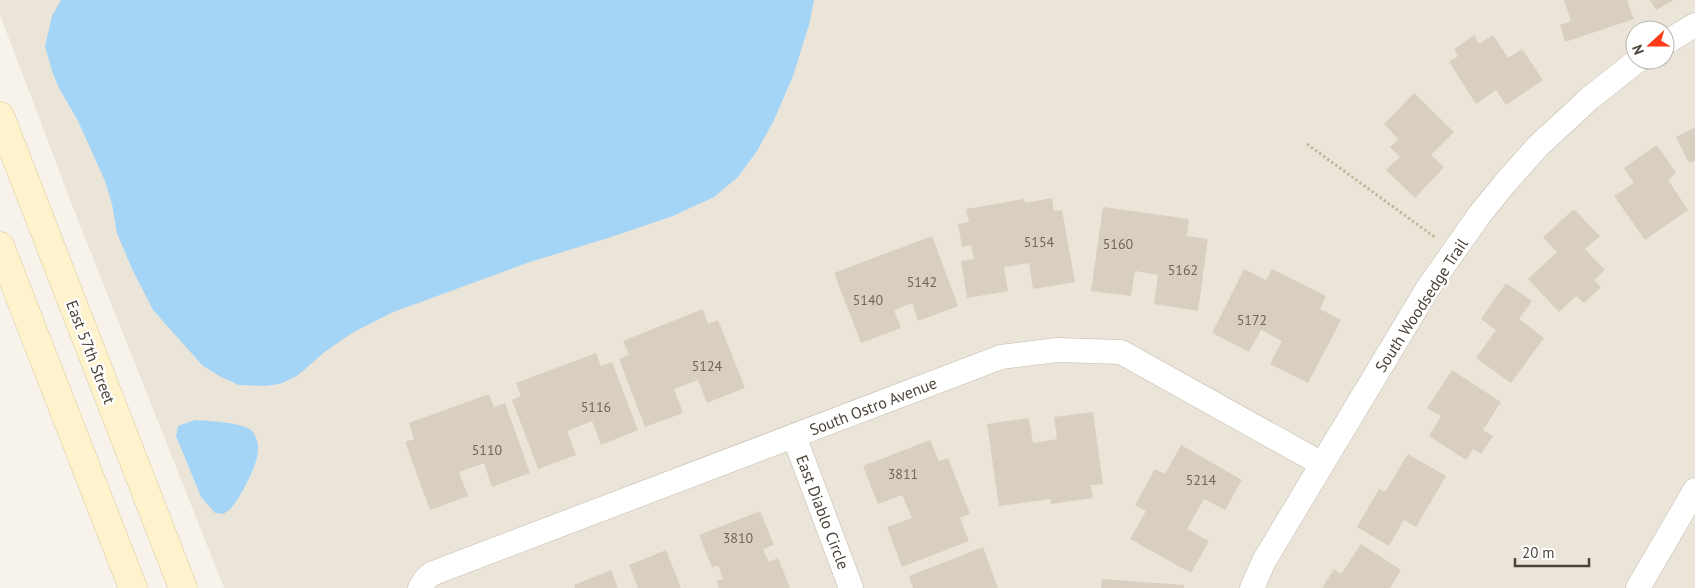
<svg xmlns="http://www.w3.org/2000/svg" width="1695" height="588" viewBox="0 0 1695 588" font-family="'PT Sans',sans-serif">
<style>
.residential{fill:#ebe5d9;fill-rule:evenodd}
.water{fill:#a5d5f6}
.building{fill:#d9cfc0}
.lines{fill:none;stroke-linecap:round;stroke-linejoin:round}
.street-casing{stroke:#c3bbad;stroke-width:25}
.secondary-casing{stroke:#d9c899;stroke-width:29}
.path{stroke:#c6b79d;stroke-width:3;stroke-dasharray:2.5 2.5;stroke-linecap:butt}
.street{stroke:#fff;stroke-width:24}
.secondary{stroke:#fff3cd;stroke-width:28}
.labels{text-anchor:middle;stroke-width:4.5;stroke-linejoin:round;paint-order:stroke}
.number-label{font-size:14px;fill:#6f675a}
.street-label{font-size:16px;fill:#4c4438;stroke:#fff}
</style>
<rect width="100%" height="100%" fill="#f7f3eb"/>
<!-- residential -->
<path class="residential" d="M0,0H1695V588H224L74,210L0,15ZM1635,30H1665V60H1635Z"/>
<!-- water -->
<g class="water">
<polygon points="61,0 814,0 809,25 793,76 774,120 757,151 738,177 714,197 673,216 608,238 530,262 391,313 352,333 326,351 297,376 280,384 265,386 239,385 219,376 202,365 153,310 132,269 117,233 112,204 105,181 78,121 59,88 52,71 45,46 52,16"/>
<path d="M195,420C209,421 240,422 251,430C256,434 259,445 258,452C257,465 241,497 232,507C230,510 226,512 223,514L215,513L201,497L176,436L178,426Z"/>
</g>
<!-- building -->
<g class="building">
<polygon points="1564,0 1627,0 1634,19 1565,42 1560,25 1571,21"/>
<polygon points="1650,0 1674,0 1656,10"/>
<polygon points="1474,35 1479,44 1493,35 1508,58 1522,49 1543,80 1506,105 1496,90 1476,104 1449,62 1458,56 1454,49"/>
<polygon points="1414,93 1454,132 1431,155 1444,167 1415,198 1386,170 1400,157 1390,147 1398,139 1384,124"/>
<polygon points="1695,127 1695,161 1689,163 1676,137"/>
<polygon points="1657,145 1676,173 1668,180 1688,210 1645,240 1614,196 1634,183 1624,168"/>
<polygon points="1052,198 1054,211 1062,210 1075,282 1033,289 1029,263 1004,267 1008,291 967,298 961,261 974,259 971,245 962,247 958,224 969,222 966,209 1024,199 1025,203"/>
<polygon points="1103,207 1189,219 1187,236 1208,239 1198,311 1154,304 1158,275 1135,271 1131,296 1091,291"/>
<polygon points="1574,209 1600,236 1585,249 1605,270 1594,280 1601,287 1584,303 1576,296 1559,312 1528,279 1557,252 1543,237"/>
<polygon points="932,236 958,306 918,321 912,303 894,310 901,328 861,343 834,273"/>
<polygon points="1244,269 1266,280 1272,269 1326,296 1320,309 1341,320 1308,383 1270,364 1282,341 1261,330 1249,352 1212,333"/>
<polygon points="1506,283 1532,301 1519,319 1544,338 1511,383 1476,358 1496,330 1481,319"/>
<polygon points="703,309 708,324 718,320 745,388 707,403 698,380 674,389 683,413 645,427 619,359 629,355 623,341"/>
<polygon points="596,353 601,366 612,362 638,430 601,445 592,421 567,431 576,455 538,469 512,400 521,396 516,383"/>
<polygon points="1452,370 1501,402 1483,430 1493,436 1481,454 1473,449 1466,460 1429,436 1441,416 1427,408"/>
<polygon points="489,394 494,407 505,403 530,473 492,487 484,463 459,472 468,496 430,510 405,442 414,439 409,423"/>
<polygon points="1093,412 1103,484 1091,485 1093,498 1051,504 1050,499 999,506 987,424 1029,418 1033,443 1057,439 1054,417"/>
<polygon points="930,440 939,461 948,458 970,514 960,518 969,541 902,567 887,527 912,518 902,495 878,504 863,466"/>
<polygon points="1181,445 1242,480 1225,510 1204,499 1187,529 1209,541 1191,573 1130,539 1146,511 1135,505 1155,469 1165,474"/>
<polygon points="1408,454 1446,476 1416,527 1404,520 1389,546 1357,527 1379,489 1385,492"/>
<polygon points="760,511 774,545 763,549 769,562 778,558 790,588 719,588 716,581 723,579 718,565 712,568 699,535"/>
<polygon points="1361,544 1401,570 1390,588 1322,588 1334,569 1341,574"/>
<polygon points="983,547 998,588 913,588 909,576"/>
<polygon points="666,550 681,588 638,588 629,565"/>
<polygon points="611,570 618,588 575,588 574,585"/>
<polygon points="1102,579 1184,585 1184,588 1101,588"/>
</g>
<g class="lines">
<defs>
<g id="street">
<polyline points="1665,43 1695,25"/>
<polyline points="794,436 851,588"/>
<polyline points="420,588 425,580 431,574 1001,357 1057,350 1121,352 1322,464"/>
<polyline points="1252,588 1264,561 1428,288 1480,214 1506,182 1538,146 1590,98 1638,60"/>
<polyline points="1638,588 1695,490"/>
</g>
<g id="secondary">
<polyline points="0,116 183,588"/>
<polyline points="0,246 133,588"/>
</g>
</defs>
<!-- street casing -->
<use href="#street" class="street-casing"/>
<!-- secondary casing -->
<use href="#secondary" class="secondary-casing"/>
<!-- path -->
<polyline class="path" points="1307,144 1436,238"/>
<!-- street -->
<use href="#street" class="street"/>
<!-- secondary -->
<use href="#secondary" class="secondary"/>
</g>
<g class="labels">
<!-- number labels -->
<g class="number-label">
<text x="1039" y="247">5154</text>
<text x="1118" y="249">5160</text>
<text x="1183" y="275">5162</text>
<text x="922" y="287">5142</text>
<text x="868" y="305">5140</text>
<text x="1252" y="325">5172</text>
<text x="707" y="371">5124</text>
<text x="596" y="412">5116</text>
<text x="487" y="455">5110</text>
<text x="903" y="479">3811</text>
<text x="1201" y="485">5214</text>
<text x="738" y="543">3810</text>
</g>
<!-- street labels -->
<g class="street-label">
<text transform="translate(1421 305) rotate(-57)" y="6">South Woodsedge Trail</text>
<text transform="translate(91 352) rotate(69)" y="6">East 57th Street</text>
<text transform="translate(873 406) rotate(-21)" y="6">South Ostro Avenue</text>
<text transform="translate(823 512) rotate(69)" y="6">East Diablo Circle</text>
</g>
</g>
<!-- north arrow -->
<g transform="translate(1650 45) rotate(249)"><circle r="24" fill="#ffffff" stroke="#b7b4af"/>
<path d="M0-4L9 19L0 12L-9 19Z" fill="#ff3b1a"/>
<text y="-8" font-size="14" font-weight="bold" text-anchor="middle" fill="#4c4438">N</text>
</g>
<!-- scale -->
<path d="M1515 558v8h74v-8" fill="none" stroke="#4c4438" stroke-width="2.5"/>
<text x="1522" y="558" font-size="15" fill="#4c4438" stroke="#ffffff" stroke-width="4" paint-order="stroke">20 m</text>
</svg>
